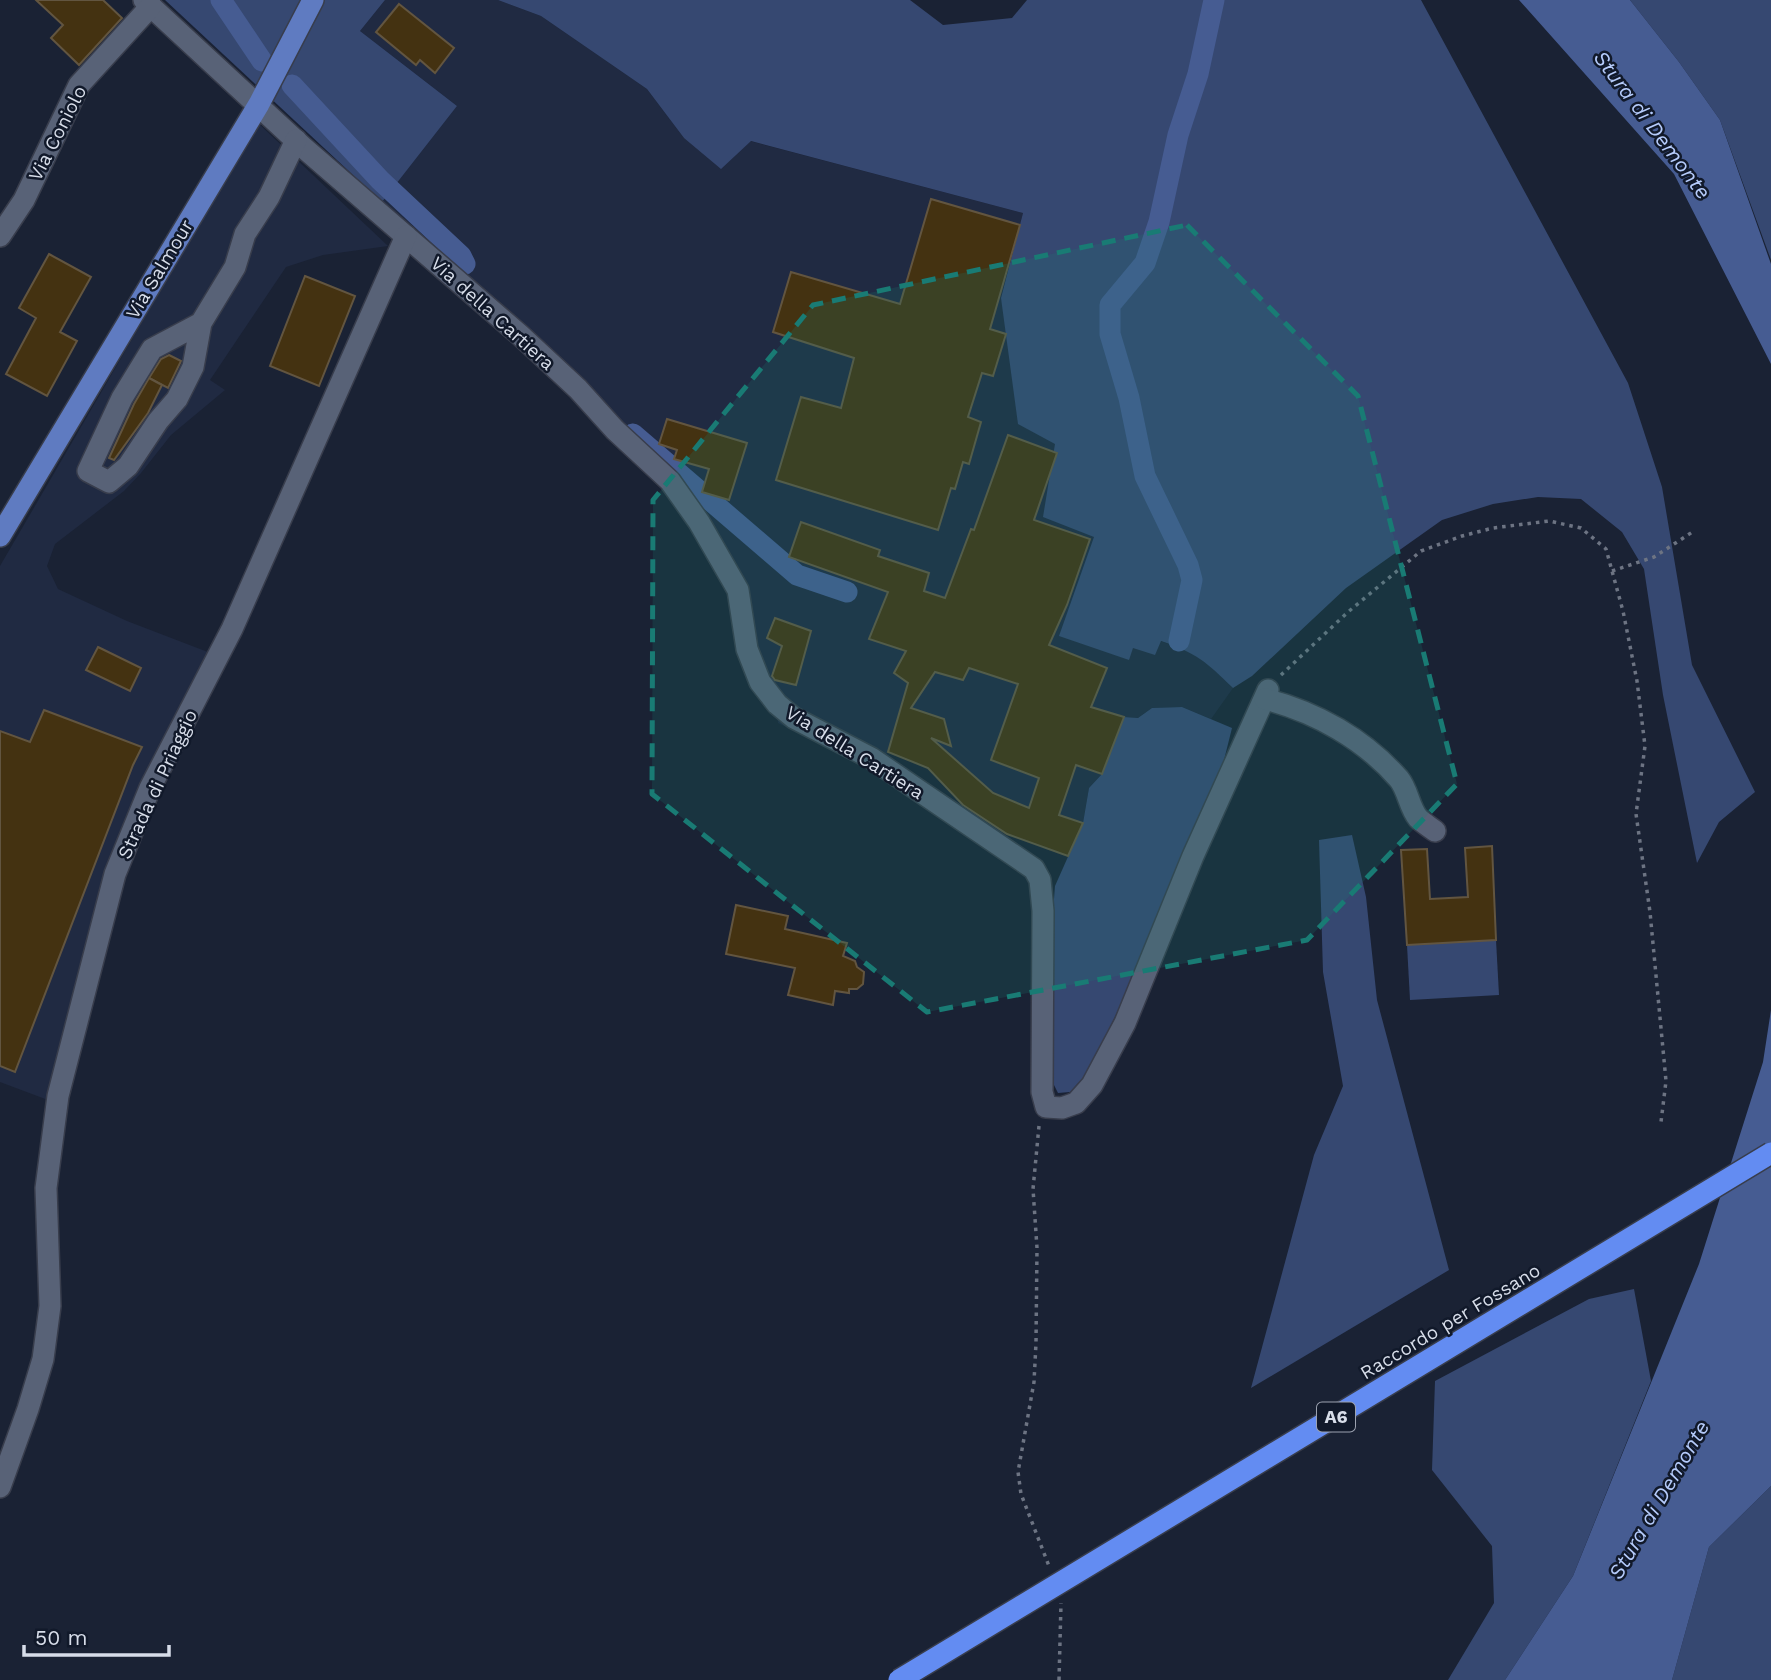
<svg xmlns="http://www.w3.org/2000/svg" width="1771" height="1680" viewBox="0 0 1771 1680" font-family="'Work Sans',sans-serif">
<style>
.built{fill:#202a42}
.green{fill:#364871}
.water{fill:#465c92}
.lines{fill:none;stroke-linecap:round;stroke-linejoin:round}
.canal{stroke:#465c92;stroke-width:21}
.building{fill:#443211;stroke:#625540;stroke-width:2;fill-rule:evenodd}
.minor-casing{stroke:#383d4c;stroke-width:24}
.major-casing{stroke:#383d4c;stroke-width:24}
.path{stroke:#6d7483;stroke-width:3.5;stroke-dasharray:3.5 5;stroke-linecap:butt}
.minor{stroke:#586277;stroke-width:21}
.major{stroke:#5f7bc1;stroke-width:21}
.highway-bridge-casing{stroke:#383d4c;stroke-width:24;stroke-linecap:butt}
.highway-bridge{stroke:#638cf2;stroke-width:21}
.marked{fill:#197b74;fill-opacity:0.2;stroke:#197b74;stroke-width:5;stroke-dasharray:14 9;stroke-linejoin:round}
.labels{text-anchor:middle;stroke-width:5;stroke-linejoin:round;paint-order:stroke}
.shield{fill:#11192a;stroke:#9ca2b0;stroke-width:2}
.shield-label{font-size:18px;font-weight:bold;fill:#d7dde9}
.street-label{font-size:19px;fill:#d7dde9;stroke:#11192a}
.water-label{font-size:21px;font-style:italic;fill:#b5cbfb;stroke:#11192a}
</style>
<rect width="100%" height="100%" fill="#1a2234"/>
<!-- built -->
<g class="built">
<polygon points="385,0 498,0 541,16 647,89 684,138 750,141 1023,213 1001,298 1055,443 1094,537 1128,660 1133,647 1160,641 1189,651 1203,659 1233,688 1211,719 1182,707 1152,708 1138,718 1124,717 1102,774 1089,788 1083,823 1068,856 984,826 928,768 888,752 875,771 778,723 775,689 741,610 738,570 707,513 615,430 382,202 457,106 360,31"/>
<polygon points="258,123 388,246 323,255 286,267 210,380 225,390 171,435 141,473 124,491 55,544 47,566 58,589 127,621 226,659 182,747 121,879 64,1106 0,1082 0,566"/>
</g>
<!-- green -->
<g class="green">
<polygon points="165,0 385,0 360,31 457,106 382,202"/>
<path d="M498,0H910L943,25L1012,18L1027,0H1421L1628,383L1662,487L1692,665L1755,792L1719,822L1697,863L1663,695L1644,569L1622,532L1581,499L1538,497L1493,504L1442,520L1346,588L1252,676L1233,688C1205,661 1198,654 1161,641L1155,655L1133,648L1129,660L1059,636L1094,537L1043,517L1055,444L1018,424L1001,298L1023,213L751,141L721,169L684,138L647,89L541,16Z"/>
<polygon points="1630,0 1771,0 1771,260 1720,120 1679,62"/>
<polygon points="1182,707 1232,728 1223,764 1143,957 1090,1070 1070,1092 1058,1093 1054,1085 1050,951 1055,886 1083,823 1089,788 1102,774 1124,717 1138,718 1152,708"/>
<polygon points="1352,835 1366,897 1377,1000 1449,1270 1251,1388 1314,1155 1343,1086 1323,972 1319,840"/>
<polygon points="1496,940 1499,995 1410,1000 1407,945"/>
<polygon points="1634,1289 1651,1381 1573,1576 1505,1680 1448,1680 1494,1603 1492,1546 1432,1470 1435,1381 1589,1299"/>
<polygon points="1771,1486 1771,1680 1672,1680 1709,1547"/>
</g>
<!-- water -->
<g class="water">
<polygon points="1519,0 1630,0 1679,62 1720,120 1771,264 1771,364 1674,174"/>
<polygon points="1771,1010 1771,1486 1709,1547 1672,1680 1505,1680 1573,1576 1699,1264 1763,1062"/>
</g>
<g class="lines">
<!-- canal -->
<g class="canal">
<polyline points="221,0 262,61"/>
<polyline points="292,85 380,180 461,256 465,264"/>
<polyline points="633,434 797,575 847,592"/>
<polyline points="1179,641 1192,580 1188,565 1145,476 1129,398 1110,334 1110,305 1145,263 1159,222 1178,135 1198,74 1214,0"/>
</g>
</g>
<!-- building -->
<g class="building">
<polygon points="36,0 103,0 122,18 79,65 51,38 63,25"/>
<polygon points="399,4 454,48 435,73 420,60 416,65 376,32"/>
<polygon points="931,199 1020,225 990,329 1006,334 993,376 982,373 968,417 981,422 969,464 963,462 955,489 951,488 938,530 776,480 801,397 841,408 854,358 773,332 791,272 900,304"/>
<polygon points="49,254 91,277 60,332 77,341 47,396 6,374 36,318 19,308"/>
<polygon points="305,276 355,296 319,386 270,366"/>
<polygon points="169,355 181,361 168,388 149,378 161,359"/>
<polygon points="149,378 162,385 148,413 114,460 109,458 134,404"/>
<polygon points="667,419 747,443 729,500 702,492 709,469 674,459 677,450 659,444"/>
<path d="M1008,435L1057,453L1034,520L1090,539L1067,605L1049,645L1107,668L1091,707L1124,717L1102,774L1076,765L1059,815L1083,823L1068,856L1007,834L963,805L928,768L888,752L908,683L894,673L906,651L869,639L888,592L789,557L801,522L880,550L878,556L929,573L924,591L945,598L971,529L974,530ZM969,668L1018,684L991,760L1039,778L1029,808L993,793L931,738L951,746L944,719L911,708L935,672L963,680Z"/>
<polygon points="775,618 811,631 796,685 775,680 772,676 782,646 767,638"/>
<polygon points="98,647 141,668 130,691 86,670"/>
<polygon points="44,710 142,747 133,765 15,1072 0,1066 0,731 30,742"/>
<polygon points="1492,846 1496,940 1407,945 1401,850 1427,849 1430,899 1468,897 1465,848"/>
<polygon points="736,905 788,916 785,929 847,943 843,956 855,961 857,967 864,972 863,984 857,989 849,989 849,993 835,991 833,1005 788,995 795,968 726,954"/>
</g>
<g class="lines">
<defs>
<g id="minor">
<polyline points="144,0 304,148 520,335 578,389 615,430 670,481 699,522 738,590 747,649 760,682 777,704 794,718 871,758 1034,869 1040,880 1043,911 1042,1092 1046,1107 1062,1108 1076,1103 1092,1085 1125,1023 1193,856 1268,690"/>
<polyline points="0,236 24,200 79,85 151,6"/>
<polyline points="201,323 152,349 122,398 88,471 109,482 128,466 158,421 177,399 193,367 201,323 235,267 245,234 269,197 296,140"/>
<path d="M1265,699C1316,712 1364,739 1399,779C1408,790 1409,807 1418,818C1423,823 1430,827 1435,831"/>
<polyline points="0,1487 28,1409 43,1359 50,1306 46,1188 58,1096 115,874 150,788 232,629 406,236"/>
</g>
<polyline id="major" points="0,536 259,104 313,0"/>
</defs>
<!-- minor casing -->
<use href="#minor" class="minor-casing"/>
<!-- major casing -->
<use href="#major" class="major-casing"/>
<!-- path -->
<g class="path">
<polyline points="1612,571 1654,557 1694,531"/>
<polyline points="1281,675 1348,612 1421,551 1462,536 1493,528 1549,521 1581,528 1606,549 1623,611 1637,681 1645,746 1636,814 1650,912 1666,1081 1661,1122"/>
<polyline points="1039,1126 1033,1189 1037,1248 1036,1343 1034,1382 1018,1472 1021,1494 1049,1566"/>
<polyline points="1059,1680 1061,1603"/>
</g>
<!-- minor -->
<use href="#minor" class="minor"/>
<!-- major -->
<use href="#major" class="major"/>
<defs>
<polyline id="highway-bridge" points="899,1680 1771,1153"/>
</defs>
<!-- highway-bridge casing -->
<use href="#highway-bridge" class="highway-bridge-casing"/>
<!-- highway-bridge -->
<use href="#highway-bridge" class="highway-bridge"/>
</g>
<!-- marked area -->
<path class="marked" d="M1187,225L1358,396L1457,784L1307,940L927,1012L652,794L653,500L813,305Z"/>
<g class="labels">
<!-- shield labels -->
<rect class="shield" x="1317" y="1402.5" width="38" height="29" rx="5"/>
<g class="shield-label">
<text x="1336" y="1423">A6</text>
</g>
<!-- street labels -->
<g class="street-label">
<text transform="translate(57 133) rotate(-63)" y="7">Via Coniolo</text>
<text transform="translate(159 269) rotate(-59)" y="7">Via Salmour</text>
<text transform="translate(493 313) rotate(42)" y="7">Via della Cartiera</text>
<text transform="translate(855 752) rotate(32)" y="7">Via della Cartiera</text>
<text transform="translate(157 784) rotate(-65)" y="7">Strada di Priaggio</text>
<text transform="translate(1450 1321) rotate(-31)" y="7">Raccordo per Fossano</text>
</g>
<!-- water labels -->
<g class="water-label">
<text transform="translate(1652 125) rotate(53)" y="7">Stura di Demonte</text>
<text transform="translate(1659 1500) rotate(-60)" y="7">Stura di Demonte</text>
</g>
</g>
<!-- scale -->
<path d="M24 1645v10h145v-10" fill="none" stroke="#d7dde9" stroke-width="3.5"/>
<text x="35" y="1645" font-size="21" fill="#d7dde9" stroke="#11192a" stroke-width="5" paint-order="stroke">50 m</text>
</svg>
